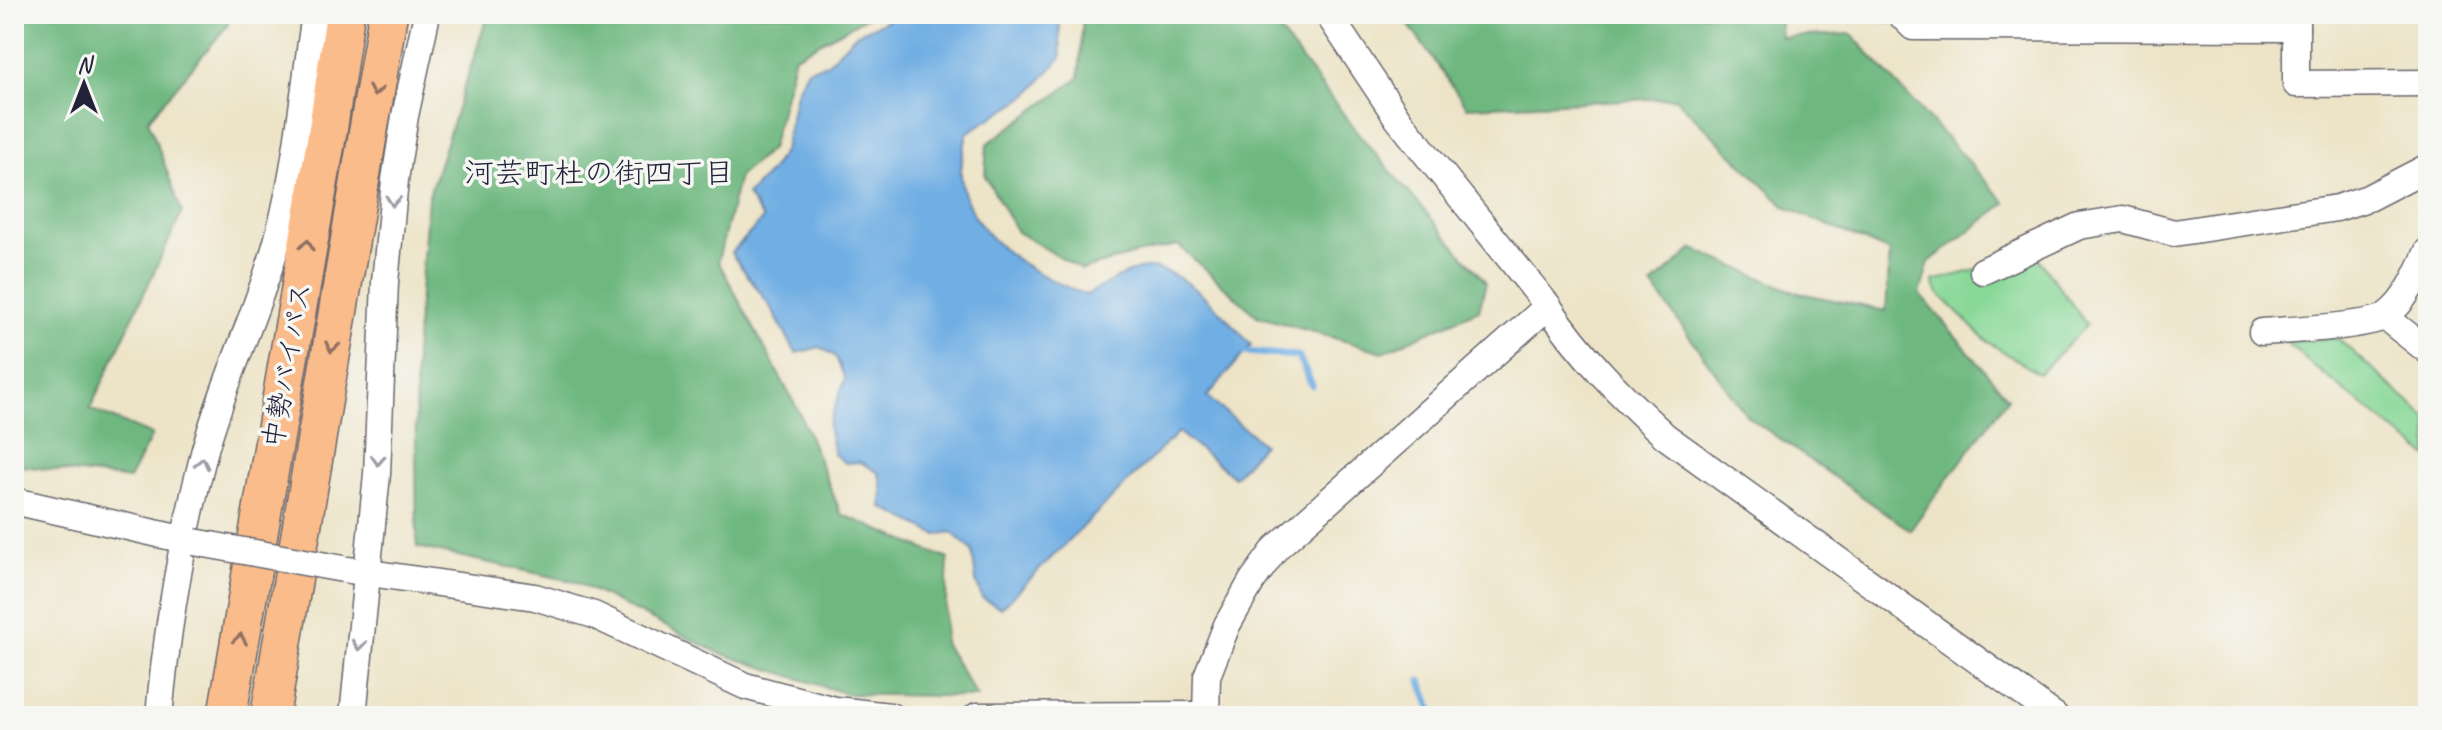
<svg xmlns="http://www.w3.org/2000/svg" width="2442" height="730" viewBox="0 0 2442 730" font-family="Caveat,'Klee One',sans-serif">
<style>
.green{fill:#88d897;stroke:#557d69;stroke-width:2}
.forest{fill:#6eb880;stroke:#486d5e;stroke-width:2}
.water{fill:#70aee3;stroke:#49688f;stroke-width:2}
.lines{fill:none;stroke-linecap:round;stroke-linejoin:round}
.stream{stroke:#70aee3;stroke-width:7}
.minor-casing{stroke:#69666c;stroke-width:29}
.highway-casing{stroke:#69666c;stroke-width:41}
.minor{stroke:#fff;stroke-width:26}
.highway{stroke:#fabc8b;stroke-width:38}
.minor-bridge-casing{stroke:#69666c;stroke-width:29;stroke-linecap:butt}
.minor-bridge{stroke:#fff;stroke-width:26}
.oneway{stroke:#8e6f63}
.oneway2{stroke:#9c9ca7}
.labels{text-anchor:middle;stroke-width:7;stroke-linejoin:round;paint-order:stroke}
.street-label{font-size:28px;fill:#22223b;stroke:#f6f6f2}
.neighbourhood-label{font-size:30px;fill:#22223b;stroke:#f6f6f2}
</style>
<rect width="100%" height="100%" fill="#f6f6f2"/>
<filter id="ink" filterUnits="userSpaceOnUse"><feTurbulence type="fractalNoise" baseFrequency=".0125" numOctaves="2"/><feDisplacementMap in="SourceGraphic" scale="16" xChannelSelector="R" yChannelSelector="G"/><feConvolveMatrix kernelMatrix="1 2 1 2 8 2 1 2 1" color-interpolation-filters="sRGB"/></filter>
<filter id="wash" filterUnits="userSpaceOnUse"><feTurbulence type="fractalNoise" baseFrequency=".006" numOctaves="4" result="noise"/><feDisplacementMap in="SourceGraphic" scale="32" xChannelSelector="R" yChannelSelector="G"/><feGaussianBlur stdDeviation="1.8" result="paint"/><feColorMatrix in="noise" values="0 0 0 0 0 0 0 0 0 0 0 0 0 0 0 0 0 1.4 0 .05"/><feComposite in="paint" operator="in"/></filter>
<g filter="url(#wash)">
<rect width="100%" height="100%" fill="#ede4c7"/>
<!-- green -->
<g class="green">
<polygon points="1807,14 1891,14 1892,22 1811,17"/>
<polygon points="2036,255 2087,325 2039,374 1988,342 1937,292 1933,281"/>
<polygon points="2337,338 2428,419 2428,457 2306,360 2286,341"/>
</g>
<!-- forest -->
<g class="forest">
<polygon points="14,14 227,14 228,25 148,120 182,212 90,409 152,435 129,479 14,465"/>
<polygon points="488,14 873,14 795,56 771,149 739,176 718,261 800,414 841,514 948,559 944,643 977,697 847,694 719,653 576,582 417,547 415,353 428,198"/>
<polygon points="1083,14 1266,14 1363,139 1486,282 1479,310 1383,352 1257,316 1178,245 1131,255 1082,270 1017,232 985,176 987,144 1079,78"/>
<polygon points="1401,14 1779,14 1781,37 1851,34 2006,203 1929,262 1920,294 2008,398 1910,530 1747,416 1652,285 1693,249 1795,292 1886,311 1890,252 1785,207 1675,98 1467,107"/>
</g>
<!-- water -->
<path class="water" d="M901,14H1059L1061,58L1028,95L967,133C965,146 960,162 961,176C967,238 1034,275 1086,295C1102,287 1119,275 1136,270C1176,256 1227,318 1251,345L1207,397L1263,444L1234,477L1178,432L1001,608L982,598L976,581L972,550L951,532L937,535L881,507L883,493L879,473L860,462L845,463L834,454L828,426L845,379L836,357L820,347L796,353L770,306L731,253L763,219L747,195L769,173L784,150L796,92L808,69L827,64L856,34Z"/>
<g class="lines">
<!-- stream -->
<g class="stream">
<polyline points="1245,352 1298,356 1312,385"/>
<polyline points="1421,681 1434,716"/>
</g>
</g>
</g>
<g filter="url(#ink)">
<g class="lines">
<defs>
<g id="minor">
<path d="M1328,14L1398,119L1548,306C1580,355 1622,396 1665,436L2055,716"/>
<polyline points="1900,14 1913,27 2296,28"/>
<polyline points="2296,14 2296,84 2428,83"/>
<polyline points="1983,271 2079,226 2123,219 2174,233 2337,208 2368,198 2428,167"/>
<polyline points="2385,317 2428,351"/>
<path d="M2262,332C2285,330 2372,327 2387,315C2407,300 2418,273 2428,251"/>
<polyline points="14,501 194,542"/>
<polyline points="349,570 535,597 594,615 745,686 835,710 890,716"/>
<path d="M159,716C167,628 182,539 204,453C222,387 252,324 272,259C296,182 303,94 315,14"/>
<polyline points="353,716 377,474 385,282 395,180 405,116 427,14"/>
<polyline points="977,716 1206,715"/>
<polyline points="1206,716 1207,676 1227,625 1252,581 1276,548 1548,306"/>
</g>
<g id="highway">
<polyline points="227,716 328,129 345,14"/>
<polyline points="270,716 388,14"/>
</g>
</defs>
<!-- minor casing -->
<use href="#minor" class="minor-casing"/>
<!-- highway casing -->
<use href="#highway" class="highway-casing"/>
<!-- minor -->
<use href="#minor" class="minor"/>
<!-- highway -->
<use href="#highway" class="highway"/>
<defs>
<polyline id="minor-bridge" points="194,542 343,569"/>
</defs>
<!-- minor-bridge casing -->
<use href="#minor-bridge" class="minor-bridge-casing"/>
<!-- minor-bridge -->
<use href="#minor-bridge" class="minor-bridge"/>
</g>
<!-- one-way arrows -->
<defs><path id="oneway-chevron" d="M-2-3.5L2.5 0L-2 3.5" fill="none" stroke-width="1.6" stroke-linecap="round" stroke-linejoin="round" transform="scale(2)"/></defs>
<g class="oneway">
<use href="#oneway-chevron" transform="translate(375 91) rotate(100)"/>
<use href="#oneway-chevron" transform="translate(307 245) rotate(-80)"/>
<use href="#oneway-chevron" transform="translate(332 347) rotate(100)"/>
<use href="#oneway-chevron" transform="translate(240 639) rotate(-81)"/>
</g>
<g class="oneway2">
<use href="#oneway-chevron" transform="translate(393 201) rotate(96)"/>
<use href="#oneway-chevron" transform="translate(378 460) rotate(93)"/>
<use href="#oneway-chevron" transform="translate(202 463) rotate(-77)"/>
<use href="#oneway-chevron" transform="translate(359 645) rotate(96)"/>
</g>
</g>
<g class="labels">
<!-- street labels -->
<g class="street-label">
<text transform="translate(286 365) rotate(-80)" y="10">中勢バイパス</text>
</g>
<!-- neighbourhood labels -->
<g class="neighbourhood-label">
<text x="599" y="183">河芸町杜の街四丁目</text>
</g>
</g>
<!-- margin -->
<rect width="2442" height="730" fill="none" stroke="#f6f6f2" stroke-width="48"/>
<!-- north arrow -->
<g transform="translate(84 84)" stroke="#f6f6f2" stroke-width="6" paint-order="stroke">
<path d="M0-6L14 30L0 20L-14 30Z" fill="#22223b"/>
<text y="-12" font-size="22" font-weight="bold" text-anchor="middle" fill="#22223b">N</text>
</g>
</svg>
